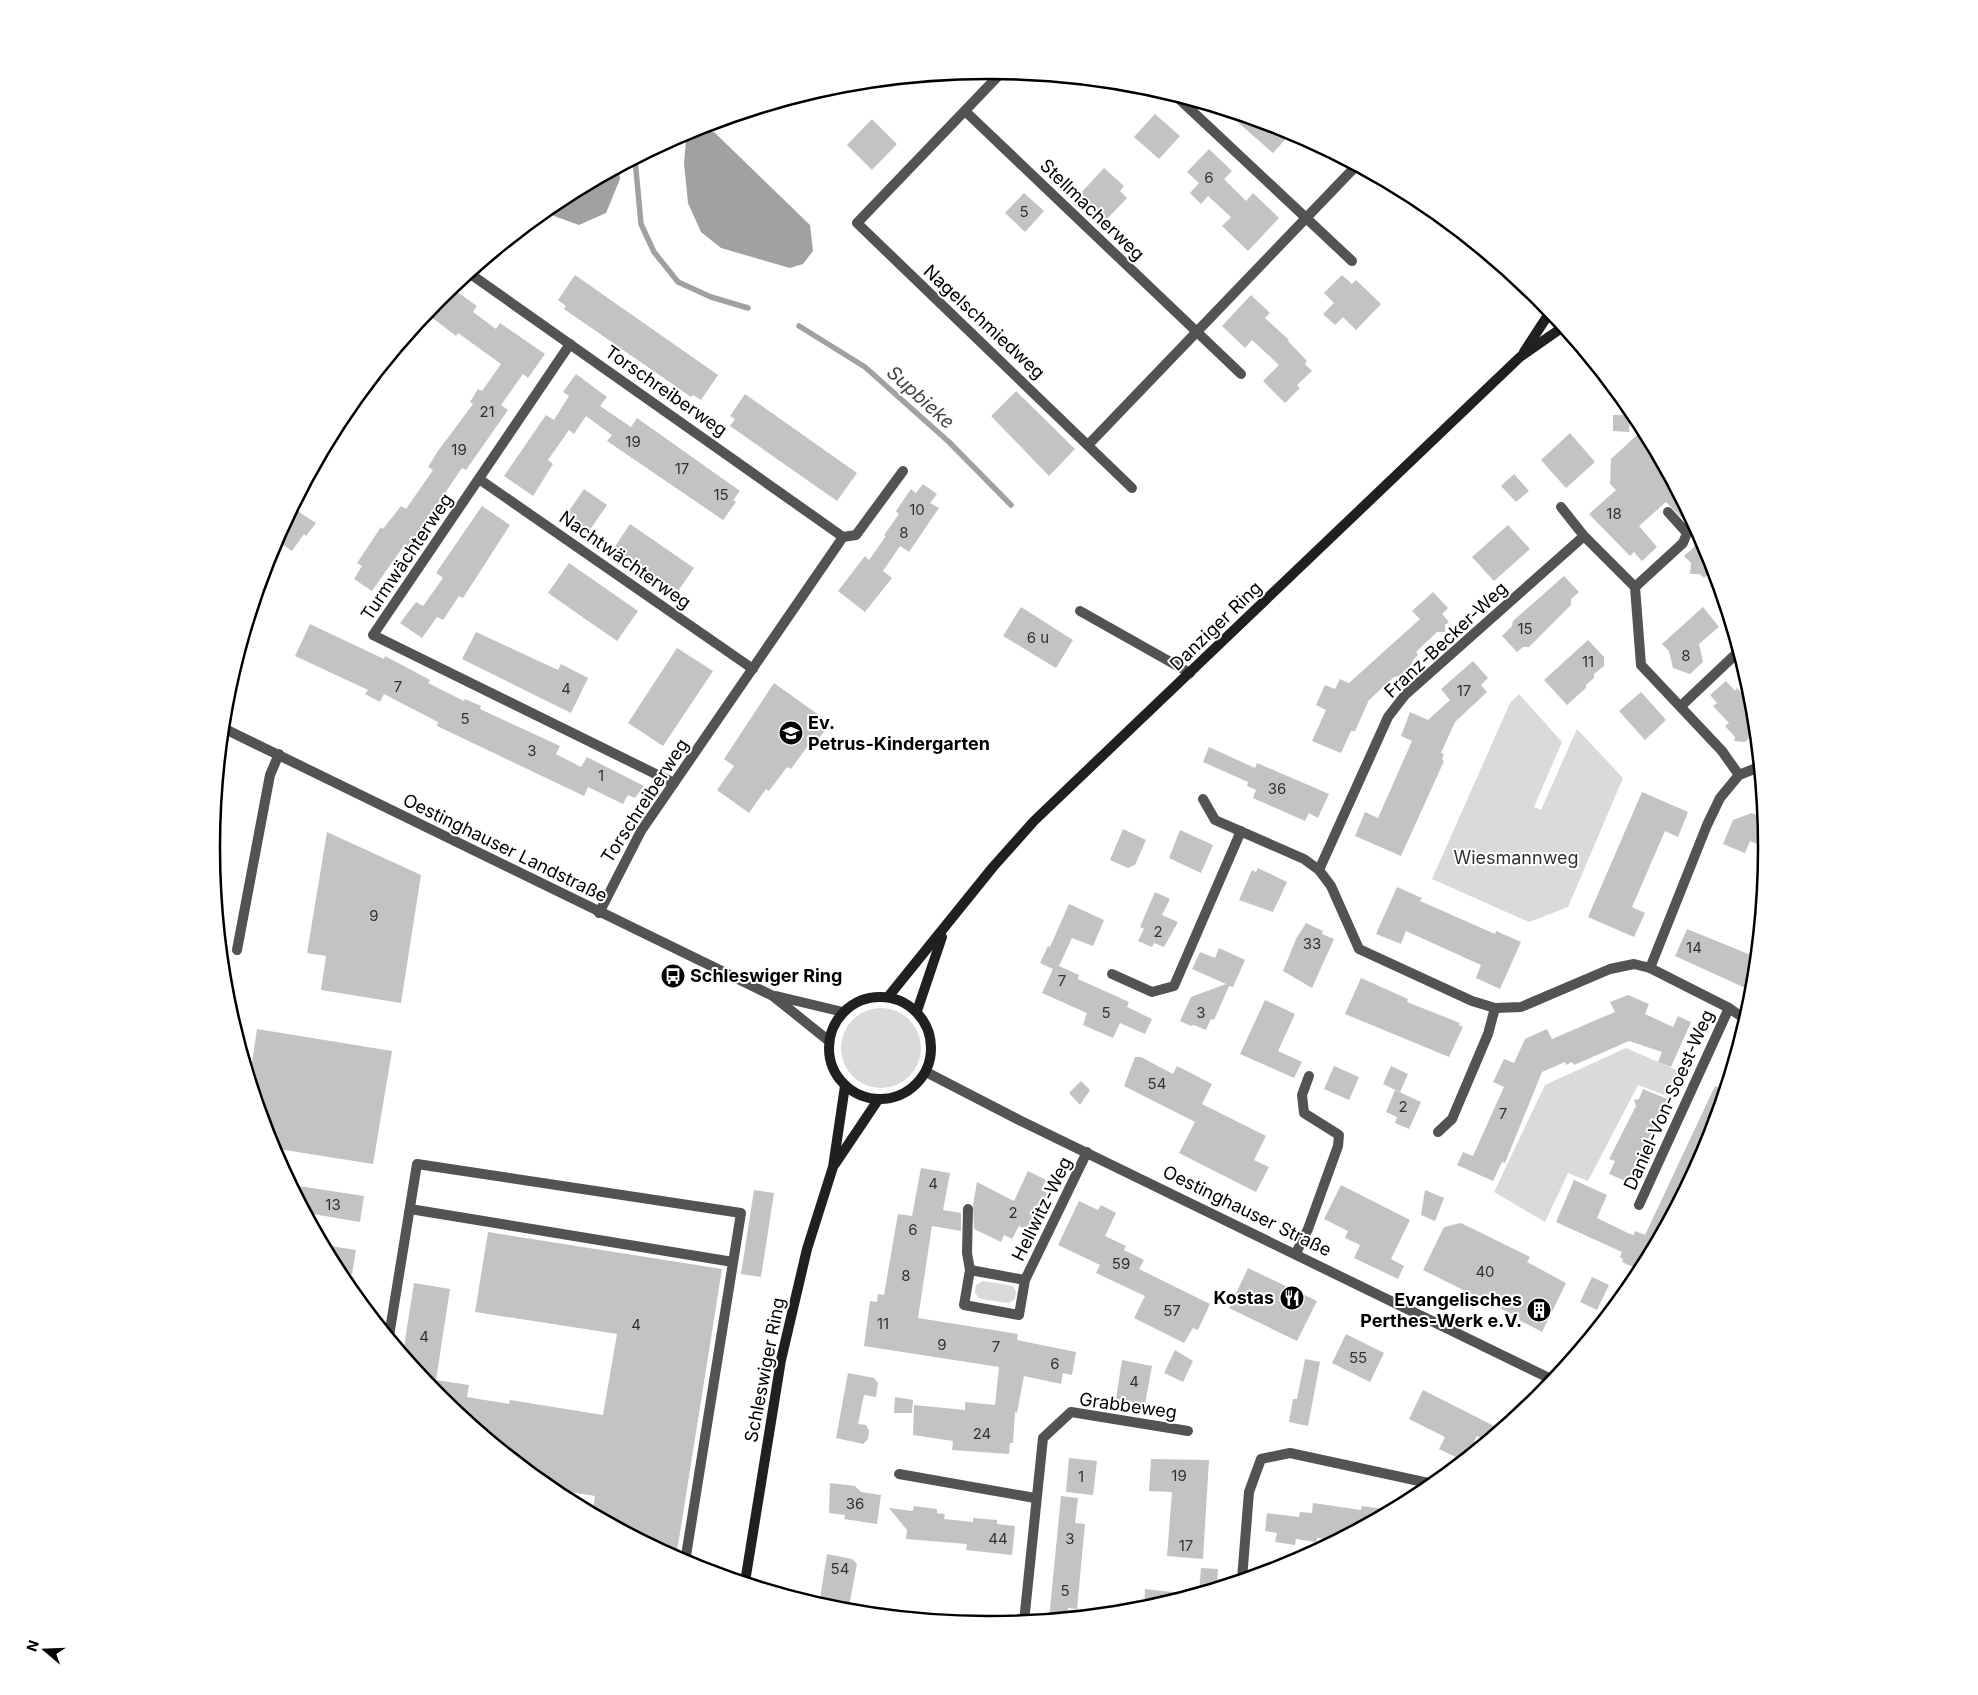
<svg xmlns="http://www.w3.org/2000/svg" width="1978" height="1695" viewBox="0 0 1978 1695" font-family="Inter,sans-serif">
<style>
.green{fill:#dadada}
.water{fill:#a1a1a1}
.lines{fill:none;stroke-linecap:round;stroke-linejoin:round}
.stream{stroke:#a1a1a1;stroke-width:5.5}
.building{fill:#c3c3c3}
.service{stroke:#535353;stroke-width:10}
.minor{stroke:#535353;stroke-width:10}
.tertiary{stroke:#535353;stroke-width:10}
.secondary{stroke:#202020;stroke-width:10}
.labels{text-anchor:middle;stroke-width:4;stroke-linejoin:round;paint-order:stroke}
.number-label{font-size:15px;fill:#313131}
.street-label{font-size:18px;fill:#000;stroke:#fff}
.poi-label{font-size:18px;font-weight:bold;fill:#000;stroke:#fff;text-anchor:start}
.park-label{font-size:18px;fill:#313131;stroke:#fff}
.water-label{font-size:19px;font-style:italic;fill:#424242;stroke:#fff}
.rim{fill:none;stroke:#000;stroke-width:2.5}
</style>
<rect width="100%" height="100%" fill="#fff"/>
<!-- green -->
<g class="green">
<polygon points="1519,694 1562,742 1534,807 1541,810 1577,729 1623,778 1568,907 1529,922 1432,879 1510,703"/>
<circle cx="881" cy="1048" r="40"/>
<polygon points="1626,1048 1683,1073 1673,1098 1638,1085 1588,1181 1568,1173 1545,1222 1494,1192 1545,1085"/>
<polygon points="983,1281 1013,1286 1016,1292 1015,1299 1009,1303 980,1299 975,1293 976,1285"/>
</g>
<!-- water -->
<g class="water">
<polygon points="695,129 714,132 810,225 813,251 803,264 790,268 721,248 701,232 688,203 684,163 686,141"/>
<polygon points="619,168 620,179 606,213 579,225 554,216 546,210 557,201"/>
</g>
<g class="lines">
<!-- stream -->
<g class="stream">
<polyline points="635,159 641,224 654,252 678,282 711,297 748,308"/>
<polyline points="799,326 865,367 949,442 1011,505"/>
</g>
</g>
<!-- building -->
<g class="building">
<polygon points="1225,111 1287,129 1292,132 1273,153"/>
<polygon points="1155,114 1180,136 1159,159 1134,137"/>
<polygon points="872,119 897,144 872,170 847,145"/>
<polygon points="1209,149 1232,171 1224,179 1246,201 1253,193 1279,218 1248,251 1222,226 1231,217 1208,196 1201,204 1190,193 1199,183 1187,172"/>
<polygon points="1104,168 1124,186 1120,191 1127,198 1106,220 1079,195"/>
<polygon points="1024,193 1044,211 1025,232 1005,213"/>
<polygon points="575,275 718,375 701,400 693,395 691,397 564,309 566,306 558,300"/>
<polygon points="1342,275 1352,284 1356,280 1381,304 1356,330 1343,317 1335,325 1323,314 1334,303 1324,293"/>
<polygon points="456,291 477,306 473,312 496,329 500,323 545,354 528,378 523,374 501,405 508,410 466,470 462,468 408,547 405,544 372,591 354,579 362,566 357,563 381,527 383,529 401,506 406,509 433,470 428,467 438,451 473,404 470,402 478,389 482,391 501,364 458,333 456,336 426,313 444,294 451,299"/>
<polygon points="1251,295 1270,313 1265,318 1289,340 1288,341 1307,361 1305,364 1312,371 1297,385 1300,388 1285,403 1263,381 1279,365 1252,340 1245,348 1222,326"/>
<polygon points="576,374 607,397 600,406 631,427 637,418 740,491 733,500 736,502 723,520 607,441 612,435 586,416 574,434 569,430 548,460 553,464 533,496 504,476 546,415 554,420 569,396 563,392"/>
<polygon points="1016,391 1075,449 1049,476 991,416"/>
<polygon points="745,394 857,473 837,501 730,426 735,419 730,416"/>
<polygon points="1613,415 1630,415 1629,432 1613,431"/>
<polygon points="1570,433 1595,462 1566,488 1541,460"/>
<polygon points="1637,435 1646,436 1655,452 1654,461 1668,476 1694,525 1691,527 1666,502 1639,526 1657,547 1642,561 1634,552 1630,556 1589,514 1616,490 1610,484 1611,459"/>
<polygon points="1514,474 1529,491 1516,502 1501,486"/>
<polygon points="923,484 937,494 930,503 939,508 909,552 900,546 883,571 892,578 865,612 838,591 865,556 869,560 886,536 884,535 899,514 896,511 911,489 916,493"/>
<polygon points="584,489 607,505 587,534 564,518"/>
<polygon points="482,506 510,525 463,598 459,596 443,620 437,617 422,638 400,623 416,602 423,606 443,578 436,573"/>
<polygon points="293,508 316,523 306,536 304,534 292,551 276,540"/>
<polygon points="630,524 694,568 676,594 612,551"/>
<polygon points="1508,525 1530,549 1494,581 1472,557"/>
<polygon points="1702,540 1713,570 1704,578 1700,574 1690,574 1691,563 1684,556"/>
<polygon points="569,563 638,611 617,641 548,593"/>
<polygon points="1564,576 1579,592 1571,599 1571,605 1529,647 1523,647 1517,652 1502,636 1512,626 1513,621"/>
<polygon points="1433,592 1448,608 1442,614 1449,622 1445,625 1445,632 1437,632 1416,652 1418,655 1413,660 1411,665 1399,676 1394,677 1369,700 1355,731 1351,731 1341,753 1312,741 1326,710 1316,705 1325,685 1335,689 1340,679 1349,683 1420,619 1412,611"/>
<polygon points="1021,607 1073,640 1056,668 1003,636"/>
<polygon points="1703,607 1719,627 1699,644 1703,662 1690,674 1673,668 1669,651 1662,644"/>
<polygon points="310,624 384,659 385,656 430,680 428,683 464,701 465,699 481,706 480,709 560,746 556,754 581,767 587,757 644,786 635,798 628,795 623,804 588,787 584,796 437,726 438,722 384,694 380,702 365,694 368,690 295,656"/>
<polygon points="476,632 558,670 561,664 588,678 571,713 462,659"/>
<polygon points="1588,640 1604,657 1604,666 1594,674 1594,678 1586,685 1586,688 1567,705 1544,680"/>
<polygon points="677,648 713,671 663,746 628,723"/>
<polygon points="1473,661 1488,678 1481,685 1487,692 1455,722 1441,753 1444,754 1442,760 1444,761 1401,856 1355,836 1365,812 1378,818 1412,741 1401,736 1410,712 1428,720 1450,700 1441,689"/>
<polygon points="1726,681 1735,691 1737,688 1753,706 1756,738 1750,737 1745,742 1734,741 1735,737 1725,726 1729,723 1713,706 1717,703 1710,695"/>
<polygon points="774,683 830,723 811,750 807,747 791,769 787,767 769,791 766,789 749,813 717,790 734,766 724,759"/>
<polygon points="1641,692 1666,720 1645,740 1619,711"/>
<polygon points="1209,747 1255,768 1257,763 1329,794 1318,818 1309,813 1305,821 1253,798 1256,790 1247,786 1248,782 1203,762"/>
<polygon points="1642,792 1688,812 1678,837 1665,831 1632,907 1645,913 1634,937 1588,917"/>
<polygon points="1752,813 1764,818 1764,826 1757,844 1750,841 1745,853 1723,844 1733,820"/>
<polygon points="1123,829 1146,840 1135,865 1128,868 1110,860"/>
<polygon points="1180,830 1213,845 1201,873 1169,858"/>
<polygon points="327,832 421,875 401,1003 321,990 326,956 307,953"/>
<polygon points="1258,868 1287,882 1273,912 1239,900 1252,870 1256,872"/>
<polygon points="1397,887 1422,898 1420,901 1495,934 1496,931 1521,942 1500,989 1476,978 1481,965 1406,931 1401,944 1376,934"/>
<polygon points="1155,892 1170,899 1162,915 1178,922 1164,947 1154,943 1152,947 1138,941 1144,929 1140,927"/>
<polygon points="1069,904 1104,920 1093,946 1072,938 1059,966 1079,975 1078,979 1129,1002 1127,1007 1152,1019 1145,1034 1120,1023 1113,1038 1083,1025 1087,1013 1042,993 1053,969 1040,963 1048,946 1050,947"/>
<polygon points="1306,923 1323,931 1322,934 1334,939 1312,988 1283,971 1296,939"/>
<polygon points="1687,929 1756,957 1752,991 1675,956"/>
<polygon points="1219,948 1245,960 1233,987 1229,986 1214,1020 1211,1019 1206,1030 1194,1025 1191,1026 1180,1021 1191,997 1226,984 1192,969 1200,952 1215,958"/>
<polygon points="1361,978 1408,999 1407,1002 1460,1023 1459,1025 1463,1027 1449,1057 1345,1014"/>
<polygon points="1628,995 1649,1004 1645,1014 1673,1027 1678,1016 1691,1022 1671,1067 1658,1062 1662,1052 1629,1041 1574,1065 1572,1062 1566,1065 1565,1062 1542,1072 1505,1163 1502,1162 1493,1181 1457,1165 1463,1152 1473,1156 1494,1109 1504,1087 1493,1082 1504,1059 1514,1063 1525,1039 1547,1029 1552,1039 1615,1012 1610,1002"/>
<polygon points="1265,1000 1295,1014 1278,1051 1302,1062 1294,1078 1240,1054"/>
<polygon points="257,1029 392,1051 373,1164 272,1148 250,1076"/>
<polygon points="1135,1057 1141,1057 1173,1074 1177,1066 1212,1084 1202,1104 1266,1136 1254,1160 1269,1167 1256,1192 1179,1153 1195,1122 1124,1086"/>
<polygon points="1334,1066 1359,1077 1349,1100 1324,1089"/>
<polygon points="1391,1066 1408,1074 1400,1092 1383,1084"/>
<polygon points="1081,1081 1090,1090 1080,1105 1069,1093"/>
<polygon points="1715,1086 1724,1090 1707,1145 1640,1270 1622,1262 1623,1259 1620,1257 1622,1252 1556,1222 1574,1180 1607,1195 1597,1218 1630,1234 1634,1235 1635,1231 1645,1235"/>
<polygon points="1643,1089 1667,1099 1628,1182 1609,1174 1615,1161 1609,1159 1636,1106 1634,1100 1639,1099"/>
<polygon points="1395,1090 1421,1102 1409,1129 1395,1123 1397,1117 1386,1112"/>
<polygon points="921,1168 950,1173 943,1210 961,1213 961,1231 932,1226 918,1318 1018,1334 1017,1340 1076,1352 1072,1375 1063,1373 1061,1384 1024,1376 1017,1413 1015,1412 1013,1443 1010,1443 1009,1454 952,1450 953,1441 913,1435 914,1405 965,1410 965,1402 995,1405 999,1367 864,1346 870,1301 877,1302 878,1294 884,1295 898,1214 912,1216"/>
<polygon points="1028,1171 1046,1180 1041,1190 1049,1194 1031,1232 1019,1226 1012,1239 1004,1235 1001,1242 974,1229 973,1205 977,1182 1014,1201"/>
<polygon points="292,1185 364,1196 360,1222 307,1213"/>
<polygon points="1341,1185 1410,1220 1391,1259 1404,1266 1398,1279 1354,1258 1360,1245 1345,1238 1348,1231 1324,1219"/>
<polygon points="754,1190 774,1193 761,1277 741,1274"/>
<polygon points="1425,1190 1444,1198 1435,1221 1421,1215"/>
<polygon points="1079,1201 1098,1210 1101,1205 1116,1213 1105,1236 1126,1246 1124,1250 1144,1260 1139,1269 1210,1304 1198,1330 1193,1328 1184,1343 1134,1318 1145,1296 1096,1273 1100,1265 1058,1245"/>
<polygon points="1461,1223 1530,1257 1527,1262 1566,1283 1542,1332 1519,1320 1520,1318 1423,1270 1444,1227"/>
<polygon points="488,1232 722,1269 676,1558 592,1513 595,1496 551,1489 439,1397 403,1353 414,1283 450,1289 436,1380 469,1385 467,1397 509,1404 510,1400 603,1415 617,1334 475,1312"/>
<polygon points="324,1245 356,1250 352,1274 338,1272"/>
<polygon points="1248,1268 1317,1301 1297,1341 1229,1308"/>
<polygon points="1592,1277 1609,1285 1597,1310 1580,1302"/>
<polygon points="1346,1334 1384,1353 1370,1382 1332,1363"/>
<polygon points="1175,1350 1193,1361 1183,1382 1164,1373"/>
<polygon points="1305,1359 1320,1362 1308,1426 1289,1422 1293,1399 1297,1399"/>
<polygon points="1122,1360 1152,1366 1145,1404 1116,1399"/>
<polygon points="848,1373 874,1378 878,1383 876,1397 864,1395 858,1424 866,1425 869,1431 868,1439 863,1444 836,1438"/>
<polygon points="1423,1390 1500,1429 1486,1441 1477,1436 1467,1456 1462,1460 1439,1449 1445,1437 1409,1419"/>
<polygon points="895,1397 913,1400 912,1413 894,1413"/>
<polygon points="1069,1458 1097,1461 1093,1495 1066,1492"/>
<polygon points="1151,1459 1209,1460 1203,1559 1167,1556 1172,1492 1149,1491"/>
<polygon points="830,1483 855,1486 861,1492 881,1495 877,1524 844,1519 845,1515 829,1513"/>
<polygon points="1061,1496 1078,1498 1075,1523 1085,1524 1077,1609 1068,1608 1066,1617 1049,1619"/>
<polygon points="1313,1503 1361,1510 1362,1506 1391,1510 1335,1540 1317,1538 1316,1542 1296,1539 1295,1545 1275,1542 1277,1533 1265,1531 1267,1513 1299,1517 1300,1512 1312,1513"/>
<polygon points="914,1506 937,1509 937,1513 945,1514 944,1519 973,1522 973,1518 997,1520 997,1524 1015,1526 1012,1555 966,1550 967,1544 906,1539 907,1530 889,1508 913,1511"/>
<polygon points="827,1554 852,1559 857,1564 848,1611 819,1605"/>
<polygon points="1201,1568 1218,1569 1217,1587 1199,1592"/>
<polygon points="1145,1589 1191,1594 1191,1595 1144,1609"/>
</g>
<g class="lines">
<!-- service -->
<g class="service">
<polyline points="1635,587 1683,543 1687,533 1668,512"/>
<polyline points="1080,611 1190,673"/>
<polyline points="1681,706 1738,652"/>
<polyline points="237,950 270,775 279,754"/>
<polyline points="1112,974 1152,992 1174,986 1241,831"/>
<polyline points="1438,1132 1452,1119 1488,1034 1495,1008"/>
<polyline points="1639,1205 1729,1008"/>
<polyline points="410,1209 733,1262"/>
<polyline points="968,1209 967,1253 970,1270"/>
<polyline points="1296,1253 1308,1229 1338,1146 1339,1135 1304,1113 1302,1095 1309,1076"/>
<polyline points="1025,1280 970,1270 964,1305 1019,1315 1025,1280 1087,1152"/>
<polyline points="389,1336 417,1164 741,1213 685,1562"/>
</g>
<!-- minor -->
<g class="minor">
<polyline points="1003,71 857,223 1132,488"/>
<polyline points="1176,96 1352,261"/>
<polyline points="965,111 1241,374"/>
<polyline points="469,273 843,537"/>
<polyline points="570,344 373,635 674,783"/>
<polyline points="1089,444 1356,166"/>
<polyline points="479,479 753,669"/>
<polyline points="1561,507 1584,536 1635,587 1641,665 1722,751 1739,775"/>
<polyline points="1203,799 1215,820 1304,859 1319,870 1331,886 1359,949 1472,1001 1495,1008 1521,1007 1610,969 1634,964 1650,968 1729,1008 1745,1019"/>
<polyline points="1319,870 1388,717 1405,695 1584,536"/>
<polyline points="599,913 641,831 843,537 856,535 903,471"/>
<polyline points="1650,968 1707,825 1720,798 1739,775 1759,767"/>
<polyline points="899,1474 1035,1498"/>
<polyline points="1242,1579 1249,1492 1261,1459 1290,1453 1433,1484"/>
<polyline points="1024,1622 1043,1438 1071,1412 1188,1431"/>
</g>
<!-- tertiary -->
<g class="tertiary">
<polyline points="223,728 773,996 829,1041"/>
<polyline points="776,996 843,1012"/>
<polyline points="926,1072 1019,1120 1553,1380"/>
</g>
<!-- secondary -->
<g class="secondary">
<polyline points="1524,352 1550,312"/>
<circle cx="880" cy="1048" r="51"/>
<polyline points="888,997 993,867 1034,821 1520,357 1563,327"/>
<polyline points="917,1011 942,937"/>
<polyline points="835,1164 878,1100"/>
<polyline points="745,1582 781,1360 807,1249 833,1167 845,1086"/>
</g>
</g>
<!-- icons -->
<defs>
<symbol id="school-disc" viewBox="-11 -11 22 22"><circle r="9.5" fill="#000" stroke="#fff"/><path d="M0-5L7-2L0 1L-7-2ZM-4 1L0 2.5L4 1V4Q0 6-4 4Z" fill="#fff"/></symbol>
<symbol id="bus-disc" viewBox="-11 -11 22 22"><circle r="9.5" fill="#000" stroke="#fff"/><path d="M-5-6H5V4H4V6H2V4H-2V6H-4V4H-5ZM-3.5-4V0h7V-4ZM-3.5 1.2v1.5H-2V1.2ZM2 1.2v1.5H3.5V1.2Z" fill="#fff"/></symbol>
<symbol id="restaurant-disc" viewBox="-11 -11 22 22"><circle r="9.5" fill="#000" stroke="#fff"/><path d="M-5-6h1v4h1v-4h1v4h1v-4h1v5L-1.5 .5V6h-2V.5L-5-1ZM5-6V6H3V1.5H1.5Q1.5-4 5-6Z" fill="#fff"/></symbol>
<symbol id="building-disc" viewBox="-11 -11 22 22"><circle r="9.5" fill="#000" stroke="#fff"/><path d="M-4-6H4V6H1V3H-1V6H-4ZM-2.5-4.3h1.7v1.8h-1.7ZM.8-4.3h1.7v1.8H.8ZM-2.5-1h1.7V.8h-1.7ZM.8-1h1.7V.8H.8Z" fill="#fff"/></symbol>
</defs>
<g fill-rule="evenodd">
<use href="#school-disc" x="777" y="719" width="28" height="28"/>
<use href="#bus-disc" x="659" y="962" width="28" height="28"/>
<use href="#restaurant-disc" x="1278" y="1284" width="28" height="28"/>
<use href="#building-disc" x="1525" y="1296" width="28" height="28"/>
</g>
<g class="labels">
<!-- number labels -->
<g class="number-label">
<text x="1209" y="183">6</text>
<text x="1024" y="217">5</text>
<text x="487" y="417">21</text>
<text x="633" y="447">19</text>
<text x="459" y="455">19</text>
<text x="682" y="474">17</text>
<text x="721" y="500">15</text>
<text x="917" y="515">10</text>
<text x="1614" y="519">18</text>
<text x="904" y="538">8</text>
<text x="1525" y="634">15</text>
<text x="1038" y="643">6 u</text>
<text x="1686" y="661">8</text>
<text x="1588" y="667">11</text>
<text x="398" y="692">7</text>
<text x="566" y="694">4</text>
<text x="1464" y="696">17</text>
<text x="465" y="724">5</text>
<text x="532" y="756">3</text>
<text x="601" y="781">1</text>
<text x="1277" y="794">36</text>
<text x="374" y="921">9</text>
<text x="1158" y="937">2</text>
<text x="1312" y="949">33</text>
<text x="1694" y="953">14</text>
<text x="1062" y="986">7</text>
<text x="1106" y="1018">5</text>
<text x="1201" y="1018">3</text>
<text x="1157" y="1089">54</text>
<text x="1403" y="1112">2</text>
<text x="1503" y="1119">7</text>
<text x="933" y="1189">4</text>
<text x="333" y="1210">13</text>
<text x="1013" y="1218">2</text>
<text x="913" y="1235">6</text>
<text x="1121" y="1269">59</text>
<text x="1485" y="1277">40</text>
<text x="906" y="1281">8</text>
<text x="1172" y="1316">57</text>
<text x="883" y="1329">11</text>
<text x="636" y="1330">4</text>
<text x="424" y="1342">4</text>
<text x="942" y="1350">9</text>
<text x="996" y="1352">7</text>
<text x="1358" y="1363">55</text>
<text x="1055" y="1369">6</text>
<text x="1134" y="1387">4</text>
<text x="982" y="1439">24</text>
<text x="1179" y="1481">19</text>
<text x="1081" y="1482">1</text>
<text x="855" y="1509">36</text>
<text x="998" y="1544">44</text>
<text x="1070" y="1544">3</text>
<text x="1186" y="1551">17</text>
<text x="840" y="1574">54</text>
<text x="1065" y="1596">5</text>
</g>
<!-- street labels -->
<g class="street-label">
<text transform="translate(1092 210) rotate(44)" y="6">Stellmacherweg</text>
<text transform="translate(984 322) rotate(43)" y="6">Nagelschmiedweg</text>
<text transform="translate(666 391) rotate(35)" y="6">Torschreiberweg</text>
<text transform="translate(407 557) rotate(-56)" y="6">Turmwächterweg</text>
<text transform="translate(625 560) rotate(35)" y="6">Nachtwächterweg</text>
<text transform="translate(1216 626) rotate(-44)" y="6">Danziger Ring</text>
<text transform="translate(1446 640) rotate(-43)" y="6">Franz-Becker-Weg</text>
<text transform="translate(645 801) rotate(-57)" y="6">Torschreiberweg</text>
<text transform="translate(505 848) rotate(26)" y="6">Oestinghauser Landstraße</text>
<text transform="translate(1669 1100) rotate(-66)" y="6">Daniel-Von-Soest-Weg</text>
<text transform="translate(1042 1209) rotate(-64)" y="6">Hellwitz-Weg</text>
<text transform="translate(1247 1211) rotate(26)" y="6">Oestinghauser Straße</text>
<text transform="translate(765 1370) rotate(-79)" y="6">Schleswiger Ring</text>
<text transform="translate(1128 1406) rotate(8)" y="6">Grabbeweg</text>
</g>
<!-- poi labels -->
<g class="poi-label">
<text x="808" y="729">Ev.<tspan x="808" dy="21">Petrus-Kindergarten</tspan></text>
<text x="690" y="982">Schleswiger Ring</text>
<text x="1274" y="1304" text-anchor="end">Kostas</text>
<text x="1522" y="1306" text-anchor="end">Evangelisches<tspan x="1522" dy="21">Perthes-Werk e.V.</tspan></text>
</g>
<!-- park labels -->
<g class="park-label">
<text x="1516" y="864">Wiesmannweg</text>
</g>
<!-- water labels -->
<g class="water-label">
<text transform="translate(921 397) rotate(42)" y="7">Supbieke</text>
</g>
</g>
<!-- crop -->
<path d="M0 0H1978V1695H0ZM988 79H990A768 768 0 0 1 1758 847V848A768 768 0 0 1 990 1616H988A768 768 0 0 1 220 848V847A768 768 0 0 1 988 79Z" fill="#fff" fill-rule="evenodd"/>
<path class="rim" d="M988 79H990A768 768 0 0 1 1758 847V848A768 768 0 0 1 990 1616H988A768 768 0 0 1 220 848V847A768 768 0 0 1 988 79Z"/>
<!-- north arrow -->
<g transform="translate(45 1650) rotate(289)" stroke="#ffffff" stroke-width="4" paint-order="stroke">
<path d="M0-4L9 19L0 12L-9 19Z" fill="#000000"/>
<text y="-8" font-size="14" font-weight="bold" text-anchor="middle" fill="#000000">N</text>
</g>
</svg>
